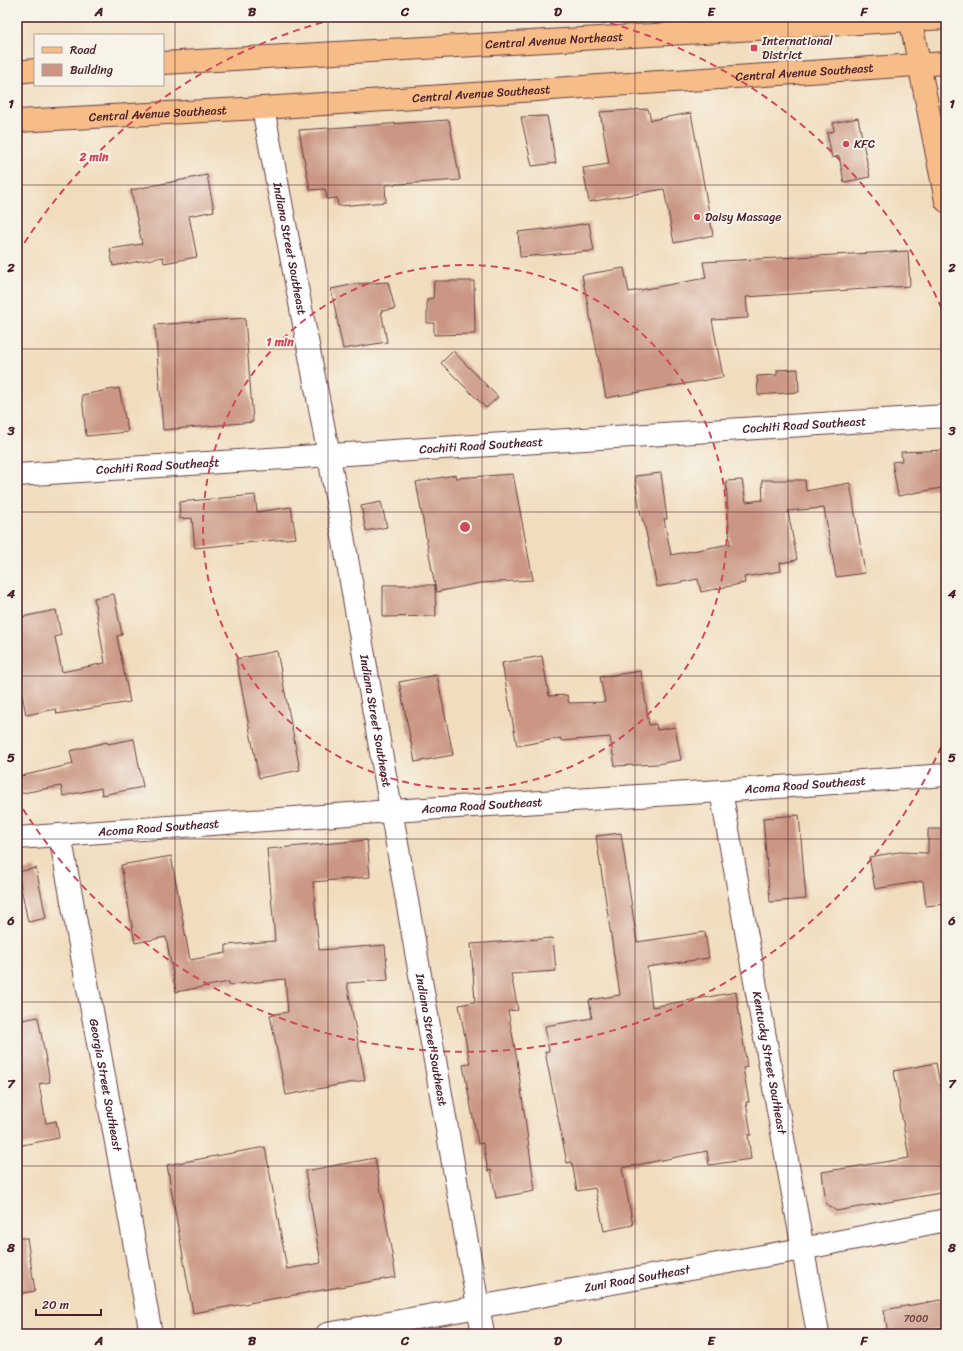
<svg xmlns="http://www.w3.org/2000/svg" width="963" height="1351" viewBox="0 0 963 1351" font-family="Sriracha,sans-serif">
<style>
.building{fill:#cb9784}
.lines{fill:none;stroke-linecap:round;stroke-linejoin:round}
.minor-casing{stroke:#633c41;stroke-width:24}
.major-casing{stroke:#633c41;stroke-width:24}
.minor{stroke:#fff;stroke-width:22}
.major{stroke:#f7bd88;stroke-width:22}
.grid{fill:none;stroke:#4a1f2b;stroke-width:1;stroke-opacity:0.55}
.ring{fill:none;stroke:#d1495b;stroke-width:2;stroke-dasharray:7 5}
.poi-dot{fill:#d1495b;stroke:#f7f3e8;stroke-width:1.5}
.labels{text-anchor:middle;stroke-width:4;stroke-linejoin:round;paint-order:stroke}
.number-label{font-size:10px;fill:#6a3d41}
.street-label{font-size:12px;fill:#4a1f2b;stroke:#f7f3e8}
.poi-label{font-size:12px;fill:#4a1f2b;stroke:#f7f3e8;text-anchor:start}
.centre{fill:#d1495b;stroke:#f7f3e8;stroke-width:2}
.ring-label{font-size:12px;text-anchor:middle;font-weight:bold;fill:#d1495b;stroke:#f7f3e8;stroke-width:4;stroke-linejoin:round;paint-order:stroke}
.neatline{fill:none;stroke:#4a1f2b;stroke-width:1.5}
.grid-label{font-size:13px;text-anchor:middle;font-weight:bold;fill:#4a1f2b}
</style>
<rect width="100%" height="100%" fill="#f7f3e8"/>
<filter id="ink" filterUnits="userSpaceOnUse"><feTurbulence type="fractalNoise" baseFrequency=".025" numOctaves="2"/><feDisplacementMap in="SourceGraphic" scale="8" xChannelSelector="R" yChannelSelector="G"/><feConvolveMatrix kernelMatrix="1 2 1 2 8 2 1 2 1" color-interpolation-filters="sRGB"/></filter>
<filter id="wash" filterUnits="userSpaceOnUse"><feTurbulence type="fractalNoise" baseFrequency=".012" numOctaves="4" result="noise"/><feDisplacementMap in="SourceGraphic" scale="16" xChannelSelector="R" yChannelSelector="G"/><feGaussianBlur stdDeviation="0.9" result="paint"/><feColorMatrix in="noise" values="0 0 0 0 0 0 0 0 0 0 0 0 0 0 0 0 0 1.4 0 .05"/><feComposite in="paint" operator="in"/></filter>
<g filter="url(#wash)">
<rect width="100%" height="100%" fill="#f1ddbe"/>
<g id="blocks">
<!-- building -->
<g class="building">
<polygon points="648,109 651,120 691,113 713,235 674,243 664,189 589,202 583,168 609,164 600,112"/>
<polygon points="547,116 556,163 532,166 521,117"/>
<polygon points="858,118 870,177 844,182 839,156 832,158 827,133 834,131 833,123"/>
<polygon points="449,120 460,180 385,185 386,202 338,206 337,198 327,199 325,189 310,190 299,130"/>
<polygon points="207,175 214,211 189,216 197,257 164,263 163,257 113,266 110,249 142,244 131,190"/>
<polygon points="589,223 594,251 520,257 518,232 544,229 544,230"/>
<polygon points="908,251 910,286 746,297 748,318 712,320 723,377 606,398 582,275 624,268 629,292 706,278 703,262"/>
<polygon points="434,281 474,281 475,334 434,335 434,323 427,323 427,299 433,298"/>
<polygon points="388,282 395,309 381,311 387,342 343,349 331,289 356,284"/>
<polygon points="245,318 253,422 163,430 155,325"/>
<polygon points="453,351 498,397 486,408 441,363"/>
<polygon points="798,369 799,392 758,395 757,376 777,375 777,370"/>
<polygon points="119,388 128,432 86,436 82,395"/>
<polygon points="946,450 946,487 898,496 892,462 902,461 901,452"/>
<polygon points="661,473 667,519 664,519 671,555 730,544 726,481 742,480 746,502 763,500 762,480 805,480 806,491 850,483 865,573 836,577 824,508 788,511 797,560 780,563 781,571 744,577 745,583 701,592 698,579 657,587 644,522 643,522 639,507 635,476"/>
<polygon points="513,474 533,580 480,583 436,592 416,482 455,475 456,478"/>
<polygon points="255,495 257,512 291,507 296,538 195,548 192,518 180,519 179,502"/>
<polygon points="381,502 387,527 366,531 361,506"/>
<polygon points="383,585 435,585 436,616 383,617"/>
<polygon points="114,594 122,635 117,636 130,702 57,714 56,709 26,715 17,667 17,618 56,610 61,635 55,637 62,672 105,663 94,598"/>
<polygon points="277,651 300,770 259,778 236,659"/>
<polygon points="542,656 549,696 567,695 569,703 605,702 600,677 641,671 649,725 656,724 657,730 675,727 681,760 657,764 615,766 610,737 561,741 561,738 517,746 502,663"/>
<polygon points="437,675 453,755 415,762 399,682"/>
<polygon points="134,739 143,787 102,795 101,788 63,796 61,786 17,794 17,777 73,764 70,751 107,742 108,744"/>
<polygon points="799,815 806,899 770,902 763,818"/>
<polygon points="928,829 946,829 946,904 926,906 923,881 875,889 869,857 899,852 928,853"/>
<polygon points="621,833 637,942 705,932 709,958 647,967 652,1007 736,992 747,1067 743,1068 749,1102 746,1102 751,1135 748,1135 751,1159 709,1165 707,1151 622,1168 633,1225 604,1231 595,1188 577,1191 572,1162 567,1163 545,1052 549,1051 545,1026 592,1018 589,1000 620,995 596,836"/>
<polygon points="367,840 370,877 313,882 319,950 385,945 388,980 347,983 365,1080 286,1095 270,1015 288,1012 285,979 229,985 229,982 176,992 166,937 135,943 121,865 171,856 190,960 226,953 226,945 275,941 267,849"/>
<polygon points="36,868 46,918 28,922 18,872"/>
<polygon points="553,938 556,971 511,974 518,1010 508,1011 517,1060 535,1191 496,1198 491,1170 488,1171 483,1143 478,1144 463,1065 470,1064 459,1005 475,1002 471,944"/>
<polygon points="38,1017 50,1082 39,1084 46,1123 56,1121 59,1138 17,1146 17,1021"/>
<polygon points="936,1063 946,1115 946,1192 836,1211 826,1203 822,1172 909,1158 894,1071"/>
<polygon points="265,1147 287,1269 321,1263 305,1171 375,1158 396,1277 193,1313 167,1165"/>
<polygon points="17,1238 27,1238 35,1291 17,1294"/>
<polygon points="946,1299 946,1327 905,1334 888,1334 884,1310"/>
</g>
</g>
</g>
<g filter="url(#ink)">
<use href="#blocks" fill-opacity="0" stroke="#633c41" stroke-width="1"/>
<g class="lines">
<defs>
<g id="minor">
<path id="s1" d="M263,108L329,456L483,1334"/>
<path id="s2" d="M17,475L946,416"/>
<path id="s3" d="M721,791L818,1334"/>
<path id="s4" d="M60,835L151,1334"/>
<path id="s5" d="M17,838L391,811L721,791L946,775"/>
<path id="s6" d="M327,1334L802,1249L946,1220"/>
</g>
<g id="major">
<polyline points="910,17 946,201"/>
<path id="s7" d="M163,63L946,18"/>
<polyline points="17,72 35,70"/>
<path id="s8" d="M17,121L263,108L946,63"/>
</g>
</defs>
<!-- minor casing -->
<use href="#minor" class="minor-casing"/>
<!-- major casing -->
<use href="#major" class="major-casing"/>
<!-- minor -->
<use href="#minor" class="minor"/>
<!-- major -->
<use href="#major" class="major"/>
</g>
</g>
<!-- grid -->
<path class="grid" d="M175,17V1334M328,17V1334M482,17V1334M635,17V1334M788,17V1334M17,185H946M17,349H946M17,512H946M17,676H946M17,839H946M17,1002H946M17,1166H946"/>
<!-- distance rings -->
<g class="ring">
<circle cx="465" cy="527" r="262"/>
<path d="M946 736A524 524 0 0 1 18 801M18 253A524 524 0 0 1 343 17M587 17A524 524 0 0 1 946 318"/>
</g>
<!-- markers -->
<g class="poi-dot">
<rect x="750" y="44" width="8" height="8" rx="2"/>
<circle cx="846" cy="144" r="4"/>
<circle cx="697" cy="217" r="4"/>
</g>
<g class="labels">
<!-- number labels -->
<g class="number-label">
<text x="916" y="1322">7000</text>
</g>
<!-- street labels -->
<g class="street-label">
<text dy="4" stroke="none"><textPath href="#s7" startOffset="392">Central Avenue Northeast</textPath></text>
<text dy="4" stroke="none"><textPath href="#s8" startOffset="789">Central Avenue Southeast</textPath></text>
<text dy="4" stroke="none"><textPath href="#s8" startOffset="465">Central Avenue Southeast</textPath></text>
<text dy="4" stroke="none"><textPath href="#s8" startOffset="141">Central Avenue Southeast</textPath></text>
<text dy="4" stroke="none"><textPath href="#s1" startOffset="143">Indiana Street Southeast</textPath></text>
<text dy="4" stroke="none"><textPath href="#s2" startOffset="789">Cochiti Road Southeast</textPath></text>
<text dy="4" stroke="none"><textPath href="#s2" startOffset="465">Cochiti Road Southeast</textPath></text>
<text dy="4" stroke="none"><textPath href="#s2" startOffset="141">Cochiti Road Southeast</textPath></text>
<text dy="4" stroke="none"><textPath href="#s1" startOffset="623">Indiana Street Southeast</textPath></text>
<text dy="4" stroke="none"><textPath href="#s5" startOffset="790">Acoma Road Southeast</textPath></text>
<text dy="4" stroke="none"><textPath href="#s5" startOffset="466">Acoma Road Southeast</textPath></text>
<text dy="4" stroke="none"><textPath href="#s5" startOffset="142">Acoma Road Southeast</textPath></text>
<text dy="4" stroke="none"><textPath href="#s1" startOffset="947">Indiana Street Southeast</textPath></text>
<text dy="4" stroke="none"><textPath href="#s3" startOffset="276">Kentucky Street Southeast</textPath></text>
<text dy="4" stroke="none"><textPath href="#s4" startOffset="254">Georgia Street Southeast</textPath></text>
<text dy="4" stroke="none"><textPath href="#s6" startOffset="315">Zuni Road Southeast</textPath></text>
</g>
<!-- poi labels -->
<g class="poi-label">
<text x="762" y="45">International<tspan x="762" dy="14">District</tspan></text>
<text x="854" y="148">KFC</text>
<text x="705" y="221">Daisy Massage</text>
</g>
</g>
<circle cx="465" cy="527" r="6" class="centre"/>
<g class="ring-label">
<text x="94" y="161">2 min</text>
<text x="280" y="346">1 min</text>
</g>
<!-- margin -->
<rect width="963" height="1351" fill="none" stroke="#f7f3e8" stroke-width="44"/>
<!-- legend -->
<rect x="34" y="34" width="130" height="52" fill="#f7f3e8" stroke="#b29e9c"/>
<rect x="42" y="47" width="20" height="6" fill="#f7bd88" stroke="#b29e9c"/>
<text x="70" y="54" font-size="12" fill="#4a1f2b">Road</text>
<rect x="42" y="64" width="20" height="12" fill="#cb9784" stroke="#b29e9c"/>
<text x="70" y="74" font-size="12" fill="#4a1f2b">Building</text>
<!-- scale -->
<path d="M36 1309v6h65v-6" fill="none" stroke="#4a1f2b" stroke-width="2"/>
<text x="42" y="1309" font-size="12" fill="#4a1f2b" stroke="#f7f3e8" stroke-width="3" paint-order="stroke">20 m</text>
<rect x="22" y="22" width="919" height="1307" class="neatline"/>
<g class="grid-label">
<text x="99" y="16">A</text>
<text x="252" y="16">B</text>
<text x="405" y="16">C</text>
<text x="558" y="16">D</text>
<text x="711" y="16">E</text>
<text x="864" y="16">F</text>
<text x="11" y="108">1</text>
<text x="952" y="108">1</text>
<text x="11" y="272">2</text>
<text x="952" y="272">2</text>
<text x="11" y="435">3</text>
<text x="952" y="435">3</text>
<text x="11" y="598">4</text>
<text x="952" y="598">4</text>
<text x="11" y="762">5</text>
<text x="952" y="762">5</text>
<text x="11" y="925">6</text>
<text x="952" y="925">6</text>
<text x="11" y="1088">7</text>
<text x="952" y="1088">7</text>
<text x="11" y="1252">8</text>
<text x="952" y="1252">8</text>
<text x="99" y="1345">A</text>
<text x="252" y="1345">B</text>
<text x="405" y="1345">C</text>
<text x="558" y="1345">D</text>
<text x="711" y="1345">E</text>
<text x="864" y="1345">F</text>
</g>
</svg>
